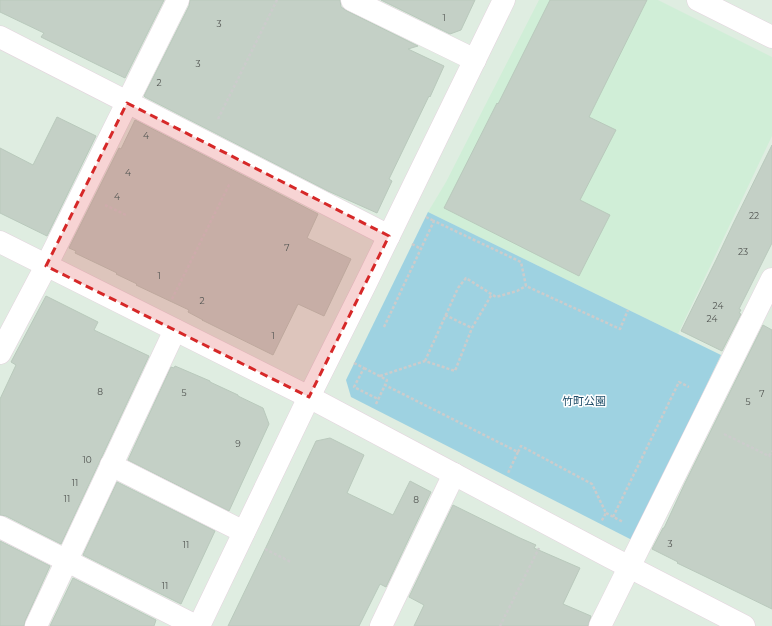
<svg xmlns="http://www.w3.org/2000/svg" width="772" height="626" viewBox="0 0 772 626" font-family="Montserrat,'Noto Sans JP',sans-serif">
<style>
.education{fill:#d0eed7}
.green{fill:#9ed2e1}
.building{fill:#c4d0c6;stroke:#b9c9bc}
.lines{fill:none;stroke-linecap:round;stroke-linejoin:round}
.minor-casing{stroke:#e4d4de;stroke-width:23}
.path{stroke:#ccc;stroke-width:2.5;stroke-dasharray:3 2;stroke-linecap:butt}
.minor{stroke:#fff;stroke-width:22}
.marked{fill:#d62828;fill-opacity:0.2;stroke:#d62828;stroke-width:3;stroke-dasharray:8 5;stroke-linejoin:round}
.labels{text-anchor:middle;stroke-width:3;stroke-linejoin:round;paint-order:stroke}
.number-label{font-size:9px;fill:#525552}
.park-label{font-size:11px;fill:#1e4d68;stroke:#fff}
</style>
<rect width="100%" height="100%" fill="#dfede1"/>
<!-- education -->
<polygon class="education" points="539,0 658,0 772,57 772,136 678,334 428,212 446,182"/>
<!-- green -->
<polygon class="green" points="428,212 721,355 632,540 351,397 346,380"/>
<!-- building -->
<g class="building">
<polygon points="0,0 164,0 125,78 98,65 41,37 44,33 0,12"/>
<polygon points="190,0 340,0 341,7 347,11 418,46 408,49 444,66 430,97 429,96 389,179 392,181 377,213 328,191 145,97 144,96 189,6"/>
<polygon points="381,0 475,0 461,30 450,34"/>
<polygon points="550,0 647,0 589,117 616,130 580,200 610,215 579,276 444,208 497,103 498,104"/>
<polygon points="57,117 96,136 47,236 0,213 0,148 33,165"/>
<polygon points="135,120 318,214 307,238 351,259 324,316 298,304 273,355 202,320 203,320 188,312 189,310 136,285 137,284 116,274 117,273 75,253 76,251 69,248 119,148 121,149"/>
<polygon points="772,145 772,243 739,309 741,310 739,313 741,314 722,351 681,331 716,260 733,224"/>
<polygon points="46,296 98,322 94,330 149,356 61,544 6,516 0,515 0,399 16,365 11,362"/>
<polygon points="763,325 772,330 772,609 700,574 677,563 678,562 652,549 663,528 664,528 685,483"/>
<polygon points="175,366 210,381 210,382 238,395 238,396 263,408 269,424 229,511 128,460 171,367 174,368"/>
<polygon points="330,438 364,455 347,493 393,515 410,481 431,492 386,587 380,584 359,626 228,626 268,543 316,441"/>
<polygon points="117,482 215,531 181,604 83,555"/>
<polygon points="453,505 520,538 536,545 534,548 580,568 563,604 591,616 588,626 414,626 424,605 409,597"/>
<polygon points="0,541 50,566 25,621 24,626 0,626"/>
<polygon points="73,578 156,620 154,626 50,626"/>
</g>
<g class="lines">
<defs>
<g id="minor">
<polyline points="352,0 475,60"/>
<polyline points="698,0 772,37"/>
<polyline points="0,37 389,236"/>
<polyline points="0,242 309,397 610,557 744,626"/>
<polyline points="0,353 46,266 178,0"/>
<polyline points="111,465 244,532"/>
<polyline points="0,527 196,626"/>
<polyline points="36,626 175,330"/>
<polyline points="199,626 309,397 365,285 504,0"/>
<polyline points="381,626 454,474"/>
<polyline points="600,626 772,279"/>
</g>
</defs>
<!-- minor casing -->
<use href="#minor" class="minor-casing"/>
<!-- path -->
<g class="path">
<polyline points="218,119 277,0"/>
<polyline points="105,205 126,215"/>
<polyline points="426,217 434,221"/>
<polyline points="412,244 421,249"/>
<polyline points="172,299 230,183"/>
<polyline points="445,315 472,328"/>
<polyline points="384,327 434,221 521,262 526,286 620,329 628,310"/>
<polyline points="425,361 458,288 466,278 496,297 517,291 526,286"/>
<polyline points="354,363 364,368 354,387 378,399"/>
<polyline points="364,368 387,380 385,385"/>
<polyline points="380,376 425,361 455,371 472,328 492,294"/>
<polyline points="376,404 385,385 518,452 508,473"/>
<polyline points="724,434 769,456 772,451"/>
<polyline points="518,452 521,446 592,484 606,513 601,522"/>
<polyline points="606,513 623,522"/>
<polyline points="613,517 679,382 689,387"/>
<polyline points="265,549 291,562"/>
<polyline points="500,626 539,548"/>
</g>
<!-- minor -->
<use href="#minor" class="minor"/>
</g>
<!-- marked area -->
<path class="marked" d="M127,103L389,236L309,397L46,266Z"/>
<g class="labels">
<!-- number labels -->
<g class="number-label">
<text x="444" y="21">1</text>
<text x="219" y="27">3</text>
<text x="198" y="67">3</text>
<text x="159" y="86">2</text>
<text x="146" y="139">4</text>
<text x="128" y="176">4</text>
<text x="117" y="200">4</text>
<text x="754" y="219">22</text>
<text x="287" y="251">7</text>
<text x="743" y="255">23</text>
<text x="159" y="279">1</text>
<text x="202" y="304">2</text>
<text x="718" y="309">24</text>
<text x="712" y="322">24</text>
<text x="273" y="339">1</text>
<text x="100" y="395">8</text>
<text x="184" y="396">5</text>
<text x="762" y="397">7</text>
<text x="748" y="405">5</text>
<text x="238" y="447">9</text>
<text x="87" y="463">10</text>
<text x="75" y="486">11</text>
<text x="67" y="502">11</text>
<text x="416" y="503">8</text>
<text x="670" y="547">3</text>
<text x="186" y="548">11</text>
<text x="165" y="589">11</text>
</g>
<!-- park labels -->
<g class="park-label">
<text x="584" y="405">竹町公園</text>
</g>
</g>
</svg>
